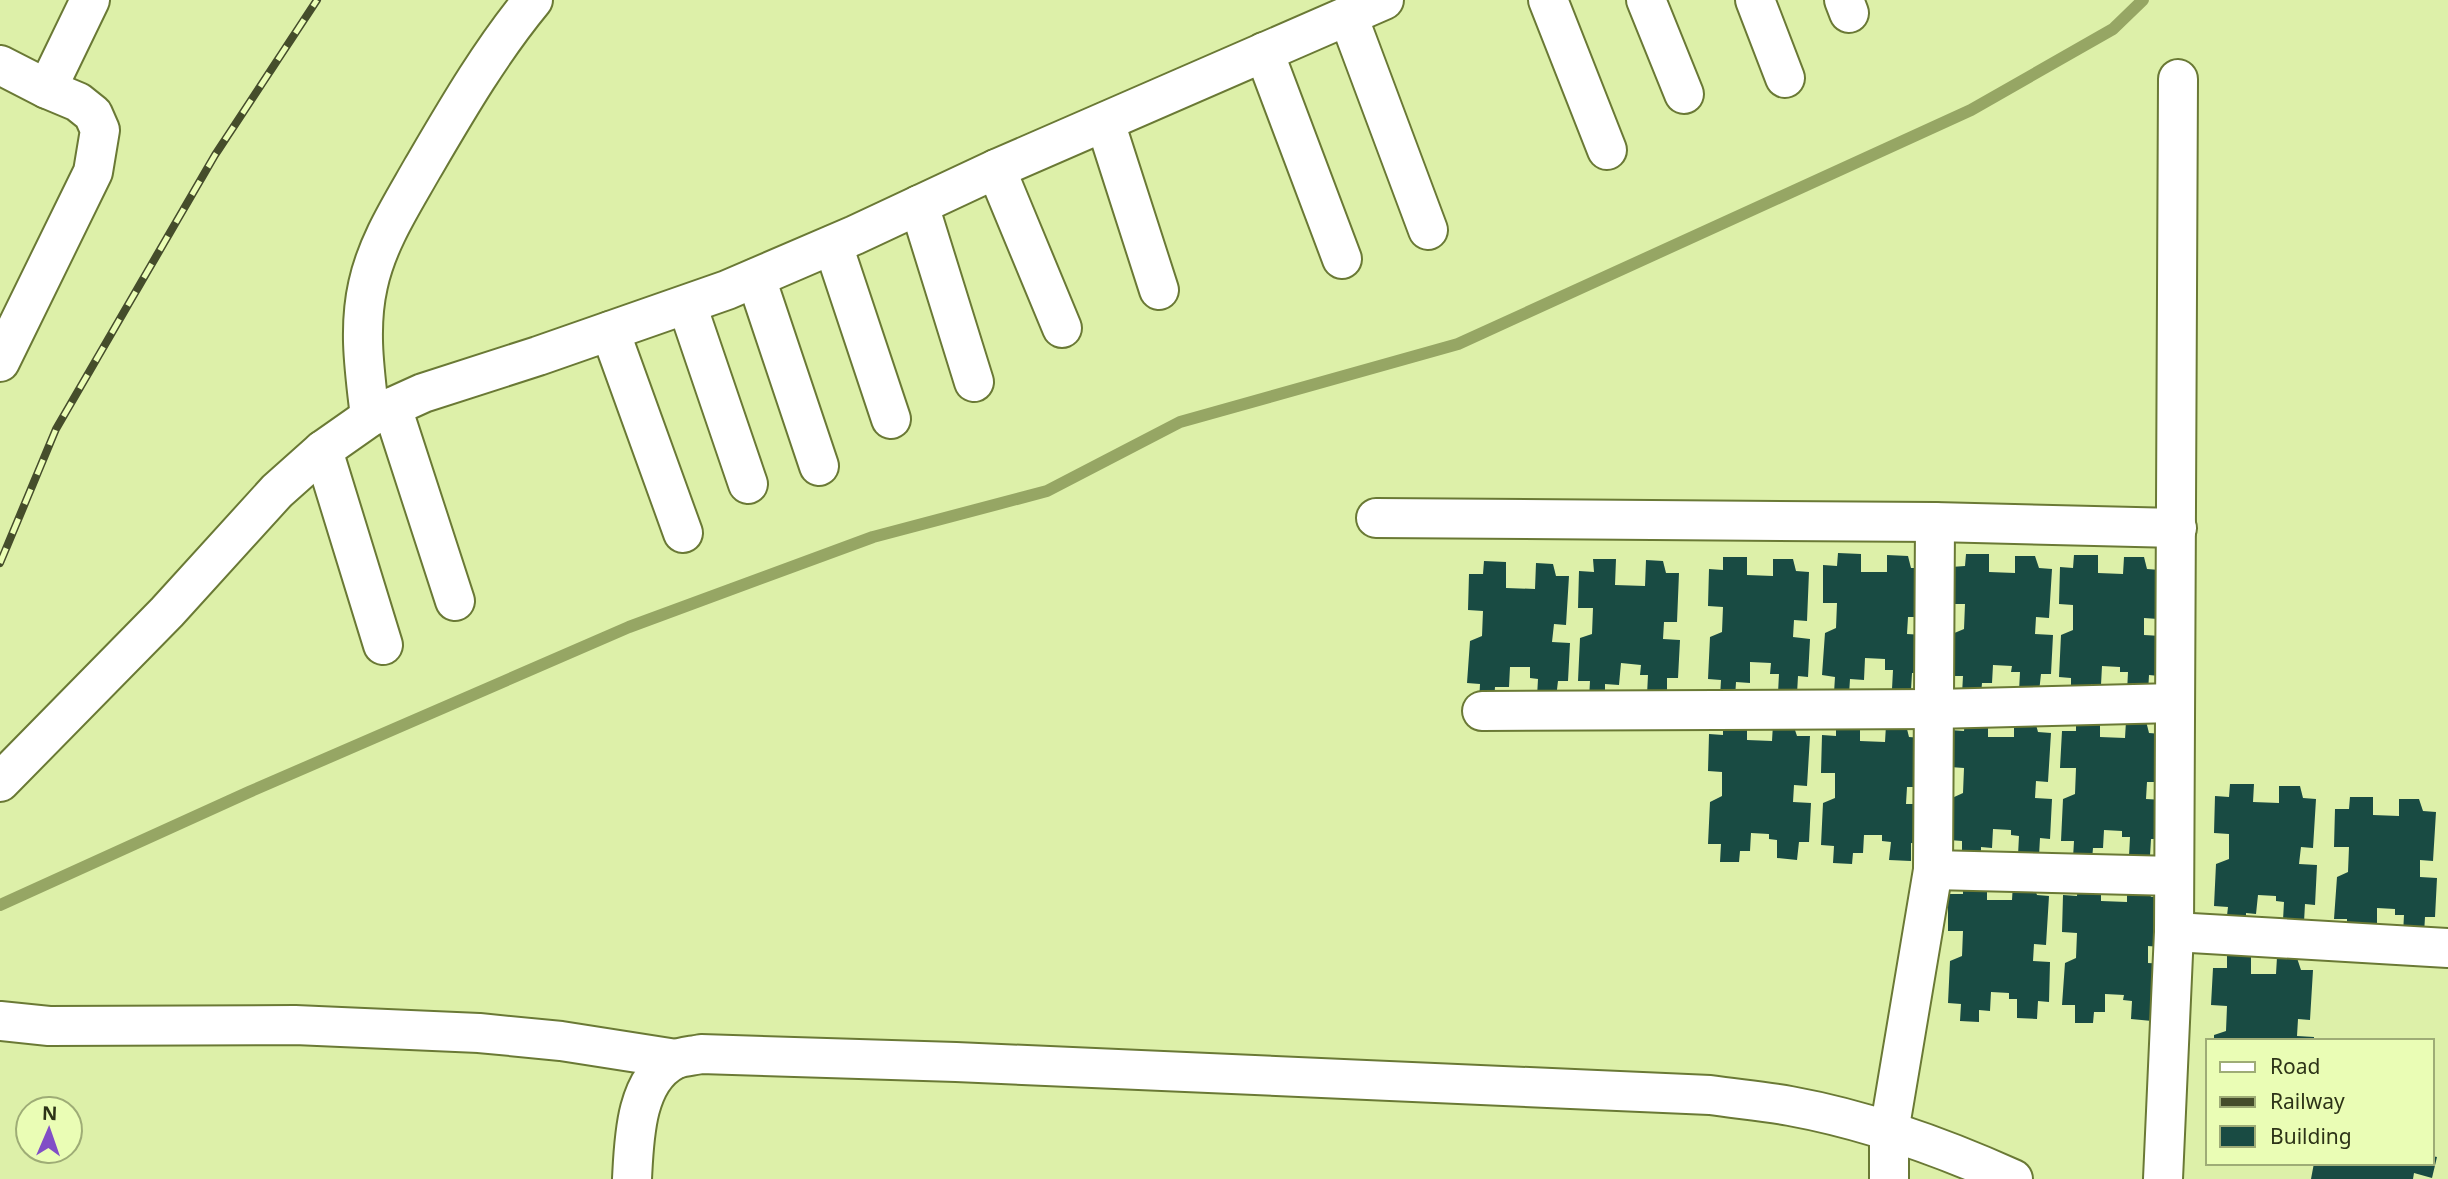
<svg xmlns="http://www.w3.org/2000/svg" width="2448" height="1179" viewBox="0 0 2448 1179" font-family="'Noto Sans',sans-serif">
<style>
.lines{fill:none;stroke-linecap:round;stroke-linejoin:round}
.stream{stroke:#96a664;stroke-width:12}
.building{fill:#194b43}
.minor-casing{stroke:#6a7935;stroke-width:42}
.minor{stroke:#fff;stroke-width:38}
.rail-casing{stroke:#454d2b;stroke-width:8}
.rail{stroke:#eafdb5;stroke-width:5;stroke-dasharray:16;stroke-linecap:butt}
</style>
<rect width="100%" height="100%" fill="#ddf0a9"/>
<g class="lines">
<!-- stream -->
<polyline class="stream" points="0,905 249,792 629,627 873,537 1047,491 1180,422 1458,344 1971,110 2113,29 2143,0"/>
</g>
<!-- building -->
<g class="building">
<polygon points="1838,553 1861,554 1861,572 1887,572 1887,555 1908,556 1911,568 1923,568 1921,617 1908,617 1907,634 1925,635 1923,673 1912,673 1911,690 1892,689 1893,670 1885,670 1885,659 1865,658 1864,680 1850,679 1849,695 1834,693 1835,677 1822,675 1825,633 1836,628 1837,603 1823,603 1823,565 1837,566"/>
<polygon points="1966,554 1989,554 1989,572 2015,573 2015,556 2035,556 2039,568 2052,569 2049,618 2036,617 2035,634 2053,635 2051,674 2041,674 2039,692 2019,691 2020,672 2011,672 2012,666 1993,665 1992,683 1982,683 1981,695 1962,694 1963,676 1950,676 1952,634 1964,629 1965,604 1950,604 1951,567 1965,566"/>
<polygon points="2074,555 2098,555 2098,573 2123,574 2124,557 2144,557 2147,569 2160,570 2158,619 2144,618 2144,635 2161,636 2159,676 2149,675 2148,693 2127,692 2128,672 2120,672 2120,667 2102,666 2101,685 2091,684 2090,695 2071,695 2071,678 2059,677 2061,635 2073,630 2073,605 2059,604 2060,567 2073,568"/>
<polygon points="1723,557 1747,557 1747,575 1773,576 1773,559 1793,559 1796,571 1809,572 1807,621 1794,620 1793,637 1810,639 1808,677 1798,676 1797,694 1778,693 1779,674 1770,674 1771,663 1750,662 1750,683 1736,682 1735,698 1720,697 1721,680 1708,679 1710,637 1722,632 1723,607 1708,606 1709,569 1723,570"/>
<polygon points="1593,559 1616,559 1615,585 1645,586 1646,560 1663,561 1666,573 1679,573 1677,622 1664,622 1663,639 1680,640 1678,678 1667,678 1667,695 1647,695 1648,675 1640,675 1641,665 1621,663 1619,685 1605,684 1605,700 1589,699 1590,681 1578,681 1580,638 1592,634 1593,608 1578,608 1579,571 1594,572"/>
<polygon points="1484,561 1506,562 1506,588 1535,589 1536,563 1553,564 1556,576 1569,576 1566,625 1554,624 1552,642 1570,643 1568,681 1558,681 1556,698 1537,697 1538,679 1530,678 1530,667 1510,667 1509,687 1495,687 1494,702 1479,702 1480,684 1467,683 1470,641 1482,636 1483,611 1468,610 1469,574 1483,574"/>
<polygon points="1965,718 1988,718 1988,737 2014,737 2014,720 2035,721 2038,732 2051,733 2048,782 2036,781 2035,798 2052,799 2050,839 2040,838 2039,856 2018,855 2019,836 2011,835 2011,830 1993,829 1992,848 1981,847 1981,859 1962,858 1962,841 1949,840 1952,798 1963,793 1964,768 1950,767 1950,730 1964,731"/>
<polygon points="2076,719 2100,719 2100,737 2125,738 2126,721 2146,721 2149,733 2162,734 2159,782 2147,782 2146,799 2164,800 2162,839 2151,839 2150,856 2129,856 2130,837 2122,837 2122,831 2104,830 2103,848 2093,848 2092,860 2073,858 2074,841 2061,841 2063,799 2075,794 2076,768 2060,768 2062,731 2076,731"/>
<polygon points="1723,722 1747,722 1747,740 1772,741 1773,724 1793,724 1797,736 1810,736 1807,786 1794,785 1793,802 1811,803 1809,842 1799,842 1797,860 1777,858 1777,840 1769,839 1769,834 1751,833 1750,851 1740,851 1739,862 1720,862 1721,844 1708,844 1710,802 1722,796 1722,772 1708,771 1709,734 1723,735"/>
<polygon points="1836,723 1860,724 1860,741 1885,742 1886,725 1906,725 1909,737 1922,738 1920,787 1907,787 1906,804 1923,804 1921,844 1911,843 1911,861 1889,860 1891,842 1882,841 1882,835 1864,835 1863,853 1853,853 1852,864 1833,863 1834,846 1821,845 1823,803 1835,798 1835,773 1821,773 1822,735 1836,736"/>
<polygon points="2230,784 2254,784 2253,802 2279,803 2279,786 2300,786 2303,798 2316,799 2313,848 2301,847 2299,864 2317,865 2315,905 2305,904 2304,922 2283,920 2284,902 2276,901 2276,896 2258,895 2256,914 2246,913 2246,924 2226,924 2228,907 2214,906 2216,864 2229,859 2229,834 2214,833 2215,796 2229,797"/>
<polygon points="2350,797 2373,797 2373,815 2399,816 2399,799 2419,799 2423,811 2436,812 2433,861 2420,860 2420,877 2437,878 2435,917 2425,917 2424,934 2403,934 2404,915 2395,915 2395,909 2377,908 2377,926 2347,937 2347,919 2334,919 2337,877 2348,872 2349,847 2334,847 2335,809 2349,809"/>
<polygon points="1963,881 1987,881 1987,900 2012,900 2013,883 2033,884 2037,895 2049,896 2046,945 2034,944 2033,961 2050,962 2049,1002 2038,1001 2037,1019 2017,1018 2017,999 2009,999 2009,993 1991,992 1990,1011 1979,1010 1979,1022 1960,1021 1961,1004 1948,1003 1950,961 1962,956 1963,931 1948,931 1948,894 1963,894"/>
<polygon points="2078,883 2101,883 2101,901 2127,902 2127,885 2147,885 2151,897 2164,897 2161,947 2148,946 2148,963 2165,964 2152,1021 2131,1019 2132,1001 2123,1000 2124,995 2105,994 2105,1012 2094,1012 2093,1023 2075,1023 2075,1005 2062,1005 2065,963 2076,958 2077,933 2062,932 2063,895 2077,896"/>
<polygon points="2227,956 2251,956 2251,974 2276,974 2277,957 2297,958 2301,970 2313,970 2310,1020 2298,1019 2297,1036 2314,1037 2314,1041 2214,1041 2214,1035 2226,1031 2227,1006 2211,1005 2213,968 2227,968"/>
<polygon points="2432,1156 2437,1157 2432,1178 2414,1173 2413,1179 2311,1179 2314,1163 2432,1163"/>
</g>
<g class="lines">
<defs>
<g id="minor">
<polyline points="1548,0 1607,150"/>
<polyline points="1646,0 1684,94"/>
<polyline points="1755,0 1785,78"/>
<polyline points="1844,0 1849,13"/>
<polyline points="1348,16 1428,230"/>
<polyline points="1264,52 1342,259"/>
<polyline points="0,65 47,89 78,102 93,114 100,130 93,172 0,362"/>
<polyline points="47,89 90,0"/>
<polyline points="1105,122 1159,290"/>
<polyline points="996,169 1062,328"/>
<polyline points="919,205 974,382"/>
<polyline points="833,245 891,419"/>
<polyline points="756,278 819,466"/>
<polyline points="687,305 748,484"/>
<polyline points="610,331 683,533"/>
<polyline points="392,407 455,601"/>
<path d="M370,417C365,373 358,329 368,285C377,243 401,206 422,169C456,111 490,52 533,0"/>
<polyline points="323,450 383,645"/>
<polyline points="1376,518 1935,522 2177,528"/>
<polyline points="1482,711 1935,709 2175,703"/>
<polyline points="0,782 167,612 277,491 323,450 370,417 423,393 538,356 727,290 855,235 996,169 1384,0"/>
<polyline points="1933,870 2174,876"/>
<polyline points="2174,932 2448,948"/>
<polyline points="0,1021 49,1026 295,1025 479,1033 561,1041 676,1059"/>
<path d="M632,1179C634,1140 635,1080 674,1060C682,1056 693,1056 701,1054L956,1062L1710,1095C1737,1099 1764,1101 1790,1106C1867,1120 1942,1147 2013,1179"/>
<polyline points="1889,1179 1889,1132 1933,870 1935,522"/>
<polyline points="2163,1179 2174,932 2178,79"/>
</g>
</defs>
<!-- minor casing -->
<use href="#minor" class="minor-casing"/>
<!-- minor -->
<use href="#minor" class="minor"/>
<defs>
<polyline id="rail" points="0,563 56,429 215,155 317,0"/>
</defs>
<!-- rail casing -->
<use href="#rail" class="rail-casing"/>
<!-- rail -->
<use href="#rail" class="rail"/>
</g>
<!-- legend -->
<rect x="2206" y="1039" width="228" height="126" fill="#eafdb5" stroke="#9eac76" stroke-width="2"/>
<rect x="2220" y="1062" width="35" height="10" fill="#ffffff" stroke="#9eac76" stroke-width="2"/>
<text x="2270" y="1074" font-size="21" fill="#2d3317">Road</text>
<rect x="2220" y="1097" width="35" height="10" fill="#454d2b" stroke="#9eac76" stroke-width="2"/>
<text x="2270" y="1109" font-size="21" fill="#2d3317">Railway</text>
<rect x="2220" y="1126" width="35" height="21" fill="#194b43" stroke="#9eac76" stroke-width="2"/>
<text x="2270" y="1144" font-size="21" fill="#2d3317">Building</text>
<!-- north arrow -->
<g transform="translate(49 1130) rotate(2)"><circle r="33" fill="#eafdb5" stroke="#9eac76" stroke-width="2"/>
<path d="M0-5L12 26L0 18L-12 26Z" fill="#814ec6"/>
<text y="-10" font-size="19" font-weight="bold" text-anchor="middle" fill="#2d3317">N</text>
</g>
</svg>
